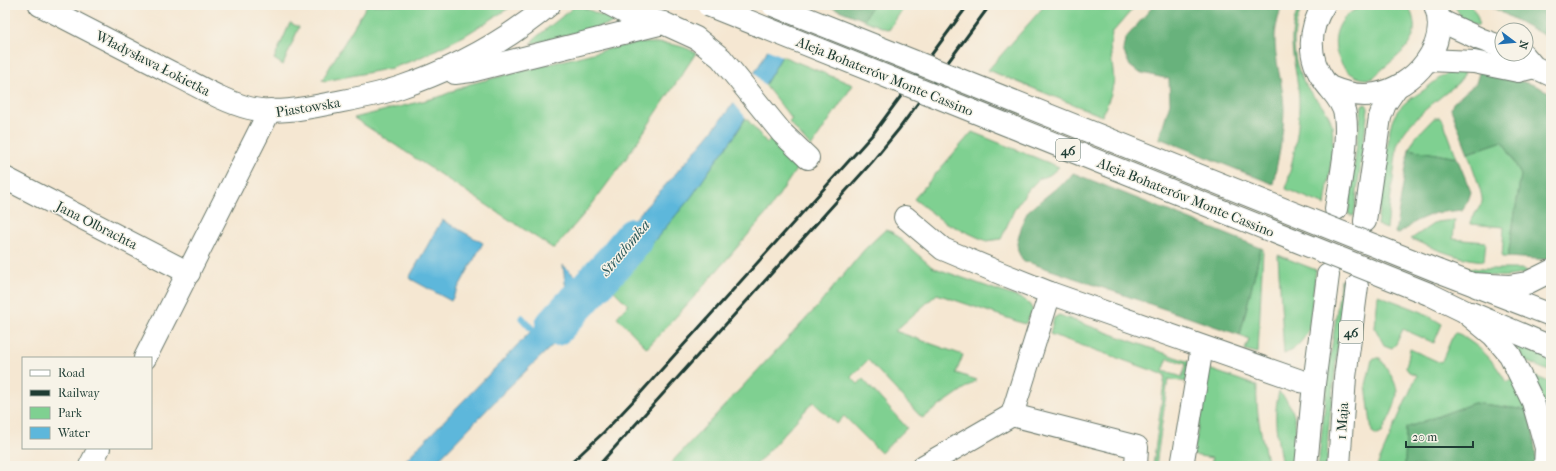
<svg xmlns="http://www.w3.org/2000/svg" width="1556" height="471" viewBox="0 0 1556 471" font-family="'IM FELL French Canon',serif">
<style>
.green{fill:#7fd091;stroke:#4f8662;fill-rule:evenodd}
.forest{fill:#67b27b;stroke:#437858}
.water{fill:#5db7db;stroke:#3e7a88}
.pier{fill:#f5e7d2}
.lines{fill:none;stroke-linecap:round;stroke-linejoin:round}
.stream{stroke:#5db7db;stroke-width:7}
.river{stroke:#5db7db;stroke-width:40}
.minor-casing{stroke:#6a786b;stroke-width:24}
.major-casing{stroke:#6a786b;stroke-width:24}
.minor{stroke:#fff;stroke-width:22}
.major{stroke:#fff;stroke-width:22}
.rail{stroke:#1f3d34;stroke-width:3}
.major-bridge-casing{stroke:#6a786b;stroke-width:24;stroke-linecap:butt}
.major-bridge{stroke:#fff;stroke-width:22}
.labels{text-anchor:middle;stroke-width:3;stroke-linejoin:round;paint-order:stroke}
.shield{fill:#f7f3e8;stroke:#60746a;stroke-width:1}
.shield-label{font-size:13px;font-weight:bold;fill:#1f3d34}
.street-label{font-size:14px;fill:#1f3d34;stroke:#f7f3e8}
.water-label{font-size:15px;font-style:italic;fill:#2e5c5e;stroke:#f7f3e8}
</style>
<rect width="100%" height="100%" fill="#f7f3e8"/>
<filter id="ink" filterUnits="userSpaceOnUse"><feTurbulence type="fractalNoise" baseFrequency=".025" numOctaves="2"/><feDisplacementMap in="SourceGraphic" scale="8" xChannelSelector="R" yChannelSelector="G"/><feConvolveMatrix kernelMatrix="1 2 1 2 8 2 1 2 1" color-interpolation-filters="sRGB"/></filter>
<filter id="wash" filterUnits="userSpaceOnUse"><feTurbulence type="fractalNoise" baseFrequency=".012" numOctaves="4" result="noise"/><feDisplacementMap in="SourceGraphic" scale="16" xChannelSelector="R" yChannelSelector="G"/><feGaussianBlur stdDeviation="0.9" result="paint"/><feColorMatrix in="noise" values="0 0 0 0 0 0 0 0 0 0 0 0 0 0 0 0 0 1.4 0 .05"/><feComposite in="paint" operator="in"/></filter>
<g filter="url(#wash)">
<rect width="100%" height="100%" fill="#f5e7d2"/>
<!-- green -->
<g class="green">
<polygon points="367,5 514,5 464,36 417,59 392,68 325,81 322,80"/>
<polygon points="872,5 905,5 889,30 864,20"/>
<polygon points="1045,5 1136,5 1112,33 1110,46 1114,80 1111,94 1102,116 988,70"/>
<path d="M1300,5H1303C1288,36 1292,70 1314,97C1322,106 1329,112 1332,125C1335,146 1328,183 1325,205L1286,189C1292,162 1299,135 1299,107C1300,69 1282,43 1300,5Z"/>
<path d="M1363,5H1408C1428,44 1396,54 1373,78C1367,80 1361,79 1355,76C1335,66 1329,37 1343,20C1348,13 1356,9 1363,5Z"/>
<path d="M1454,5H1470C1475,11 1480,18 1478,26L1463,20Z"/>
<polygon points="574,7 582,7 615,21 613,23 531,44 534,39"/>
<polygon points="290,23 299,27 283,65 274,59"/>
<path d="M637,43C658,43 678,42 696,53L627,157L590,207L554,249L354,118L439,97L470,84L613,48Z"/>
<polygon points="782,56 853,85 811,147 789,122 792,119 765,85"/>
<path d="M1465,68L1462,78L1458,83C1438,100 1406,121 1397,146L1387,229L1377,225L1390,128C1396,106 1406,102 1424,90C1441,77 1443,73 1465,68Z"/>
<polygon points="1366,104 1368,108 1354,216 1348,214 1362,105"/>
<polygon points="746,118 767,143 774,137 799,165 767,213 694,297 647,348 617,317 628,305 613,290 692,196 715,162 734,137"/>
<polygon points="1434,118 1440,118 1444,123 1457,158 1409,149 1415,138"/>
<polygon points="972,132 1059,167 1051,174 1039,179 1029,189 1015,208 1001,239 986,241 944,222 914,199"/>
<path d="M1503,141L1521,175L1508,257H1502L1504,227L1470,224C1471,217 1479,210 1482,202C1484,196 1470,161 1468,153Z"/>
<path d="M1455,220L1453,239L1486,242L1484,261C1458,259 1435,249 1411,239L1436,222Z"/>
<polygon points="885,230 892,232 932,267 1025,300 1030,305 1033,311 1025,324 937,294 895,331 963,355 956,373 977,380 922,418 868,360 851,377 858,384 863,379 907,428 881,453 844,416 837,424 813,402 755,466 668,466 818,306 864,250"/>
<polygon points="1261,248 1263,249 1258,353 1245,350 1249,339 1240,335"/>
<path d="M1278,255L1316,270L1309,329C1303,341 1296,349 1284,354Z"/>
<path d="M1455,266L1481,269H1523L1529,272C1500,281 1483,275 1455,266Z"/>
<polygon points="1341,280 1345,282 1328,434 1327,466 1318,466 1329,367"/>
<polygon points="1378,295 1422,312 1442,324 1434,343 1403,329 1396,344 1392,348 1384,345 1375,328"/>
<path d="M1059,315L1189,362L1186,382L1168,379L1156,466H1153L1165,375L1050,334L1054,318ZM1168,358L1186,364L1182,377L1163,371Z"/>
<path d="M1454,333C1460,333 1464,337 1468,340C1485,351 1496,364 1506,382L1515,378L1527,410L1474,403L1406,428L1405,466H1377L1417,375L1409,372L1406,368L1410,349L1441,363Z"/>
<polygon points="1514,344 1551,359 1551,372 1525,361"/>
<path d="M1374,358H1380C1385,366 1397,382 1397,392C1397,406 1387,421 1382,433L1377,435L1372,432L1366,385L1372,360Z"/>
<path d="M1209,369L1257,386C1255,413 1263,440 1268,466H1211L1212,458L1193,455Z"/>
<polygon points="1532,375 1551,383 1551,437 1540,390"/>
<path d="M1279,392C1303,414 1295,437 1293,466H1282C1278,441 1272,417 1279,392Z"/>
</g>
<!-- forest -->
<g class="forest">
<polygon points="826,5 872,5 864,20"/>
<path d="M1154,5H1282C1279,15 1276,24 1275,35C1274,60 1283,83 1284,108C1284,133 1278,159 1273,184L1159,138L1170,103L1169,79L1138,72L1130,66L1123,50L1125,39Z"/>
<polygon points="1488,5 1551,5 1551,39"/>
<polygon points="1480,70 1534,85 1551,93 1551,260 1508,257 1521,175 1503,141 1468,153 1451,109 1453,103 1476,83"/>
<polygon points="1409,149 1457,158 1471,192 1468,201 1462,210 1435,213 1416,221 1399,234 1395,233"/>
<polygon points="1073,173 1261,248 1240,335 1022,260 1018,251 1017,243 1023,221 1028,211 1070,177"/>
<polygon points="1474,403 1527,410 1533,430 1537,466 1405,466 1406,428"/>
</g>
<!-- water -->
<g class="water">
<path d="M782,22V56L734,137L715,162L692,196L613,290L612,289L610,290L589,270C641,211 698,153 744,89C759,68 770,45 782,22Z"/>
<polygon points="442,220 483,243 451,301 409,278"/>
<polygon points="563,265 579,280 583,276 604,296 507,389 432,466 400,466 568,293 565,283"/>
</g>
<!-- pier -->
<g class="pier">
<polygon points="789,5 811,5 784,57 766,49"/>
<polygon points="753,71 766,87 747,119 732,101 743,87"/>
</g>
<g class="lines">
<!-- stream -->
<polyline class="stream" points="522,318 538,336"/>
<!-- river -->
<polyline class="river" points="555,326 615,261 634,238"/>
</g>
</g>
<g filter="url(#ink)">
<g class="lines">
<defs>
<g id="minor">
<path d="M40,5C84,28 128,50 172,73C197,85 222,101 249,108C274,114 303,109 327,104C352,99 378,95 401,87C454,69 506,41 549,5"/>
<polyline points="611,5 628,14 663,23"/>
<polyline points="455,73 471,71 663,23 696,38 721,58 782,133 808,158"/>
<polyline points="5,178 189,273"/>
<polyline points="905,217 943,249 1000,273 1050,293 1301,381 1314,384"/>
<polyline points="1476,286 1551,315"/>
<polyline points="1471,313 1551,347"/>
<polyline points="145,358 270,110"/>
<polyline points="1012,415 1050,293"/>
<polyline points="90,466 99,448"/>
<polyline points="924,466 1012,415 1137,447 1136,466"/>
<polyline points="1182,466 1202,347"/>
</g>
<g id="major">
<path d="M1324,5C1308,29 1307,58 1325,82C1332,92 1343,101 1345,115C1349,141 1340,182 1336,209"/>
<polyline points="1439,20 1480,39 1502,47"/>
<polyline points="1523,54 1534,67 1551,75"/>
<polyline points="1428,60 1474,62 1518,71 1534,67"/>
<path d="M1330,87C1344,93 1360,97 1375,94C1414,88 1451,45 1435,5"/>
<polyline points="1365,221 1380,117 1385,104 1396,88"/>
<polyline points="1438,271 1472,284 1509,286 1527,283 1551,271"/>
<polyline points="1429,294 1464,311 1493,335 1510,355 1533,402 1546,448 1545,466"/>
<polyline points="1306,466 1314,384 1328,275"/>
<polyline points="1339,466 1345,377 1357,286"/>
</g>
</defs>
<!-- minor casing -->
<use href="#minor" class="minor-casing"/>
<!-- major casing -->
<use href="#major" class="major-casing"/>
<!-- minor -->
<use href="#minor" class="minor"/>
<!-- major -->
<use href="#major" class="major"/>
<!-- rail -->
<g class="rail">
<polyline points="568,466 604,432 636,398 873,134 968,5"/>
<polyline points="598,466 872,162 899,129 990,5"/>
</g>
<defs>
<g id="major-bridge">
<polyline points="708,5 1429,294"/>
<polyline points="773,5 1438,271"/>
</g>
</defs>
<!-- major-bridge casing -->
<use href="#major-bridge" class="major-bridge-casing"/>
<!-- major-bridge -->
<use href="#major-bridge" class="major-bridge"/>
</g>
</g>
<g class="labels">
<!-- shield labels -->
<g class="shield">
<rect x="1056" y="139" width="24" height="22" rx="3"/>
<rect x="1339" y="321" width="24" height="22" rx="3"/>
</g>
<g class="shield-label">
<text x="1068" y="155">46</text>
<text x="1351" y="337">46</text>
</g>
<!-- street labels -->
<g class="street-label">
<text transform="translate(153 63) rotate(27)" y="5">Władysława Łokietka</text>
<text transform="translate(885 76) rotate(22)" y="5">Aleja Bohaterów Monte Cassino</text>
<text transform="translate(308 107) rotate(-9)" y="5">Piastowska</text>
<text transform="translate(1186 197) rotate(22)" y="5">Aleja Bohaterów Monte Cassino</text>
<text transform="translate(97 225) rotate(27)" y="5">Jana Olbrachta</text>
<text transform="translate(1342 421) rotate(-86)" y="5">1 Maja</text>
</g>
<!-- water labels -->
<g class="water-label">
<text transform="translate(625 248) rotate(-50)" y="5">Stradomka</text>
</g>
</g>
<!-- margin -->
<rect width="1556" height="471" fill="none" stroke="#f7f3e8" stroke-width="20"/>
<!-- legend -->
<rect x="22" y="357" width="130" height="92" fill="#f7f3e8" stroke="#a1aaa0"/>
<rect x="30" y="370" width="20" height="6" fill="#ffffff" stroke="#a1aaa0"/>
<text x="58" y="377" font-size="12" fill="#1f3d34">Road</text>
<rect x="30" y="390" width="20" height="6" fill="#1f3d34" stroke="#a1aaa0"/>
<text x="58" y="397" font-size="12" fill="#1f3d34">Railway</text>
<rect x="30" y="407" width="20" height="12" fill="#7fd091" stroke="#a1aaa0"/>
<text x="58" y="417" font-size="12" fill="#1f3d34">Park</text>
<rect x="30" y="427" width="20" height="12" fill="#5db7db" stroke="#a1aaa0"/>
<text x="58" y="437" font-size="12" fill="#1f3d34">Water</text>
<!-- north arrow -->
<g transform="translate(1514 42) rotate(106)"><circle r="19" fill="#f7f3e8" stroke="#a1aaa0"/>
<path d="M0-3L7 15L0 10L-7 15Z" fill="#1f6fb2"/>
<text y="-6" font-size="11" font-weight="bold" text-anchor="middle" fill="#1f3d34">N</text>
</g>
<!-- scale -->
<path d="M1406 441v6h67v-6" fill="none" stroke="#1f3d34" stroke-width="2"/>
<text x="1412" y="441" font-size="12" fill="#1f3d34" stroke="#f7f3e8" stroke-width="3" paint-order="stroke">20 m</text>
</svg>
